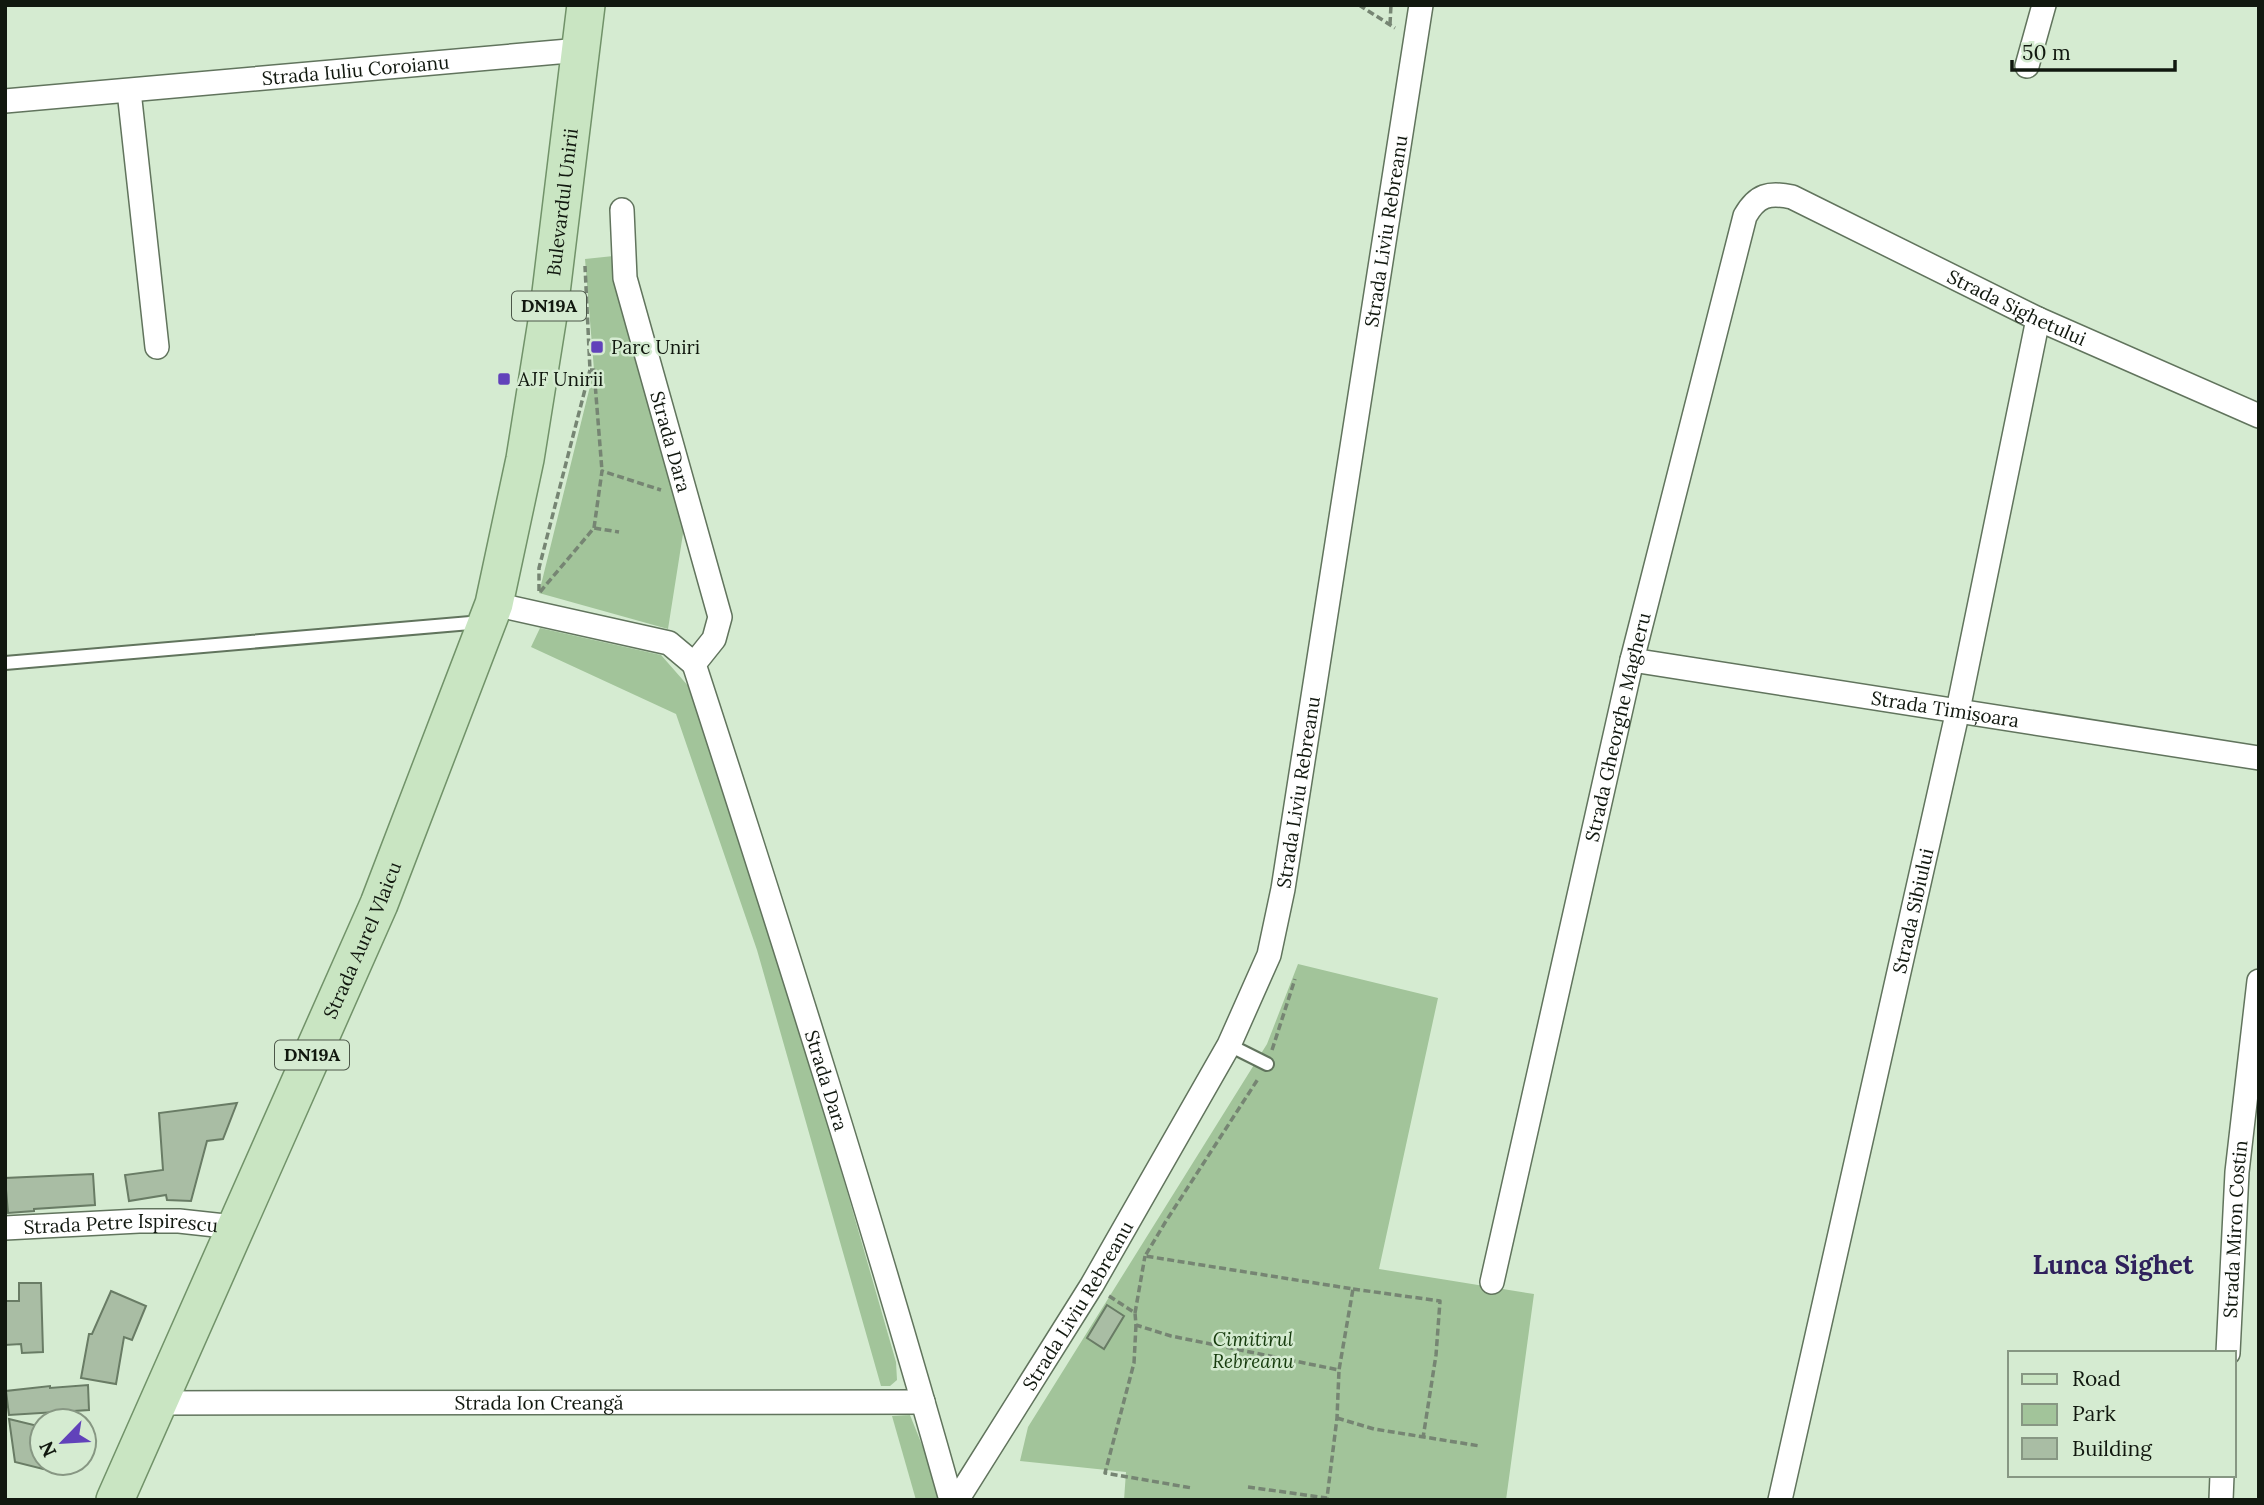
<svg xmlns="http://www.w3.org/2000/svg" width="2264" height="1505" viewBox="0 0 2264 1505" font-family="Lora,serif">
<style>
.green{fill:#a2c49a}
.building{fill:#a9bda4;stroke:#697c65;stroke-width:2}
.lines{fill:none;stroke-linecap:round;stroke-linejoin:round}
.service-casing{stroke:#61745d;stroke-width:16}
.minor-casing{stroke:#61745d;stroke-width:26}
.primary-casing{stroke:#719269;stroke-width:40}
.path{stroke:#768573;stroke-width:3.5;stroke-dasharray:7 3.5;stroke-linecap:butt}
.service{stroke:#fff;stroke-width:12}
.minor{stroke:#fff;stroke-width:23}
.primary{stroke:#c9e5c2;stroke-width:37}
.poi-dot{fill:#6142ba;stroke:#d5ebd1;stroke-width:2.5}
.labels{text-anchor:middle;stroke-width:5;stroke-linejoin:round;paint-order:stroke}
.shield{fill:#d5ebd1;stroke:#4c5749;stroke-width:2}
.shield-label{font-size:18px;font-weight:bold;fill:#11180f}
.street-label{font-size:19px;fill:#11180f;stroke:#d5ebd1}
.poi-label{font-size:19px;fill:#11180f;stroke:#d5ebd1;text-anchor:start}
.park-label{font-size:19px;font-style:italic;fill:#163b0d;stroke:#d5ebd1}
.district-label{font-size:26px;font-weight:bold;fill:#2f215c;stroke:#d5ebd1}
</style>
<rect width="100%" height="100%" fill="#d5ebd1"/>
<!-- green -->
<g class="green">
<polygon points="623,255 688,502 668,629 539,593 594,370 585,259"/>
<polygon points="540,628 661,655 697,696 783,968 896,1362 897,1380 890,1386 881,1386 757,950 676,714 531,647"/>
<polygon points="1298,964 1438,998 1379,1269 1534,1294 1506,1500 1124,1500 1126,1472 1020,1461 1028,1427 1267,1044"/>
<polygon points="910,1415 924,1450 939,1500 916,1500 892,1416"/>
</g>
<!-- building -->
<g class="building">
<polygon points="237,1103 223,1139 207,1141 191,1201 167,1200 166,1195 129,1201 125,1175 163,1170 159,1113"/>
<polygon points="93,1174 95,1205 34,1209 34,1211 8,1213 5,1178"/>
<polygon points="19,1283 41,1283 43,1352 22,1353 21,1344 5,1345 5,1301 19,1301"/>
<polygon points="111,1291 146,1306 132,1340 124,1337 116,1384 81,1378 89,1334 92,1334"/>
<polygon points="1107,1305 1124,1316 1104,1349 1087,1338"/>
<polygon points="88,1385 89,1410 9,1415 6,1391 50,1386 50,1388"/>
<polygon points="9,1419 38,1426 43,1469 15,1462"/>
</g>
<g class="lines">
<defs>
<g id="service">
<polyline points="5,663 482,622"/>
<polyline points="1229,1045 1267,1064"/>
</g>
<g id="minor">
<polyline points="2027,66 2044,5"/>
<polyline points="129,91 157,347"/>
<path id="s1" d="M5,101L580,50"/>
<path id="s2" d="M622,210L625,278L720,617L714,639L694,664C784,941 872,1219 951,1500"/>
<polyline points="494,604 669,643 694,664"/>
<path id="s3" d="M1632,660L2259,758"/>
<path id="s4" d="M5,1228L139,1221H179L234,1227"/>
<path id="s5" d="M1492,1282L1632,660L1745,216C1757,195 1769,192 1792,197L2038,319L2259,416"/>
<path id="s6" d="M2228,1353L2237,1172L2259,981"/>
<path id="s7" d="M156,1403L923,1402"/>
<path id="s8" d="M957,1500L1092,1285L1229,1045L1269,955L1283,889L1421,5"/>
<path id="s9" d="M1780,1500L1958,710L2038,319"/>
<polyline points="2221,1500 2222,1475"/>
</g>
<g id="primary">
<path id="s10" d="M115,1500L379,904L494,604L525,459L549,309L586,5"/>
</g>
</defs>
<!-- service casing -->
<use href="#service" class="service-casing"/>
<!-- minor casing -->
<use href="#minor" class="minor-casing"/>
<!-- primary casing -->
<use href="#primary" class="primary-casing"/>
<!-- path -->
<g class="path">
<polyline points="1359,5 1395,28"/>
<polyline points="1390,24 1391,5"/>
<polyline points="590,370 594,370 602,471"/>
<polyline points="594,528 602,471 661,490"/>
<polyline points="539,591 539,568 590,370 585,266"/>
<polyline points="540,592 594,528 619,532"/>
<polyline points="1272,1050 1295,979"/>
<polyline points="1353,1289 1440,1301 1436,1355 1423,1438"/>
<polyline points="1109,1296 1135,1313 1136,1325 1171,1336 1339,1370 1353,1289 1145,1256 1166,1221 1258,1079"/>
<polyline points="1135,1313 1145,1256"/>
<polyline points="1136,1325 1134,1363 1105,1473 1192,1488"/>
<polyline points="1337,1418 1374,1429 1480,1446"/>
<polyline points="1248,1487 1327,1498 1337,1418 1339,1370"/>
</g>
<!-- service -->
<use href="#service" class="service"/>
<!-- minor -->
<use href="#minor" class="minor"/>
<!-- primary -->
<use href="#primary" class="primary"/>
</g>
<!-- markers -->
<g class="poi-dot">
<rect x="590" y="340" width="14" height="14" rx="3.5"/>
<rect x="497" y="372" width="14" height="14" rx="3.5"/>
</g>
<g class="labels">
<!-- shield labels -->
<g class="shield">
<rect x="512" y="291.5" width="74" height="29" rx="5"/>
<rect x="275" y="1040.5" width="74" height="29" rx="5"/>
</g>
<g class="shield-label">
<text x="549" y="312">DN19A</text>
<text x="312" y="1061">DN19A</text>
</g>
<!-- street labels -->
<g class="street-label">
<text dy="7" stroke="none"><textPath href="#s1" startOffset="352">Strada Iuliu Coroianu</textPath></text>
<text dy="7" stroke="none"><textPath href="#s10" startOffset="1381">Bulevardul Unirii</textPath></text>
<text dy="7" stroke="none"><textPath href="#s8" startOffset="1362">Strada Liviu Rebreanu</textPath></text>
<text dy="7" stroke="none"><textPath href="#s5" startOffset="1402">Strada Sighetului</textPath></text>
<text dy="7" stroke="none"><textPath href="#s2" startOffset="238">Strada Dara</textPath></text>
<text dy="7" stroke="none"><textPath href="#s3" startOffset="317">Strada Timișoara</textPath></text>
<text dy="7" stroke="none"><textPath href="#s5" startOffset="569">Strada Gheorghe Magheru</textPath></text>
<text dy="7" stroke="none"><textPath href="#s8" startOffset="794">Strada Liviu Rebreanu</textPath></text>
<text dy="7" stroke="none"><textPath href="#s9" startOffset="604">Strada Sibiului</textPath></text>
<text dy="7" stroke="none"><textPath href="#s10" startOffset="612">Strada Aurel Vlaicu</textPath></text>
<text dy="7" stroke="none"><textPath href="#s2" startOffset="912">Strada Dara</textPath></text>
<text dy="7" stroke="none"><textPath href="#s4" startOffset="116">Strada Petre Ispirescu</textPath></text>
<text dy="7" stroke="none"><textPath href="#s6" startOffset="124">Strada Miron Costin</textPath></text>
<text dy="7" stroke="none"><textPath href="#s8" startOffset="229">Strada Liviu Rebreanu</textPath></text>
<text dy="7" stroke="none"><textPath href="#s7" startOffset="383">Strada Ion Creangă</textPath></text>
</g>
<!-- poi labels -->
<g class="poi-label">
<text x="611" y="354">Parc Uniri</text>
<text x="518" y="386">AJF Unirii</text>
</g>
<!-- park labels -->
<g class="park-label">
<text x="1253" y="1346">Cimitirul<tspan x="1253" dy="22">Rebreanu</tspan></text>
</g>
<!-- district labels -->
<g class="district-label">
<text x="2113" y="1274">Lunca Sighet</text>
</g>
</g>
<!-- border -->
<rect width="2264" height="1505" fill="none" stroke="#11180f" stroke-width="14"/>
<!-- legend -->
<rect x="2008" y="1351" width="228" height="126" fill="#d5ebd1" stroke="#879783" stroke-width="2"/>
<rect x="2022" y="1374" width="35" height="10" fill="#c9e5c2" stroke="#879783" stroke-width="2"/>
<text x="2072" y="1386" font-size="21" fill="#11180f">Road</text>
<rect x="2022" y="1404" width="35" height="21" fill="#a2c49a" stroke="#879783" stroke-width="2"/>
<text x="2072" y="1421" font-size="21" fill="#11180f">Park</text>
<rect x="2022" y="1438" width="35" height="21" fill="#a9bda4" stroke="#879783" stroke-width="2"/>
<text x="2072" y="1456" font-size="21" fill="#11180f">Building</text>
<!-- north arrow -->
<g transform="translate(63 1442) rotate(245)"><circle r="33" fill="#d5ebd1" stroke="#879783" stroke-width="2"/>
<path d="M0-5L12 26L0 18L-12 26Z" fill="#6142ba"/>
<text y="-10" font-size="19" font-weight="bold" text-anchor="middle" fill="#11180f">N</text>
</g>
<!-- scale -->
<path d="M2012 60v10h163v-10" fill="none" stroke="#11180f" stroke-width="3.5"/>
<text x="2022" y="60" font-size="21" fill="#11180f" stroke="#d5ebd1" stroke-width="5" paint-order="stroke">50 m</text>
</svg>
